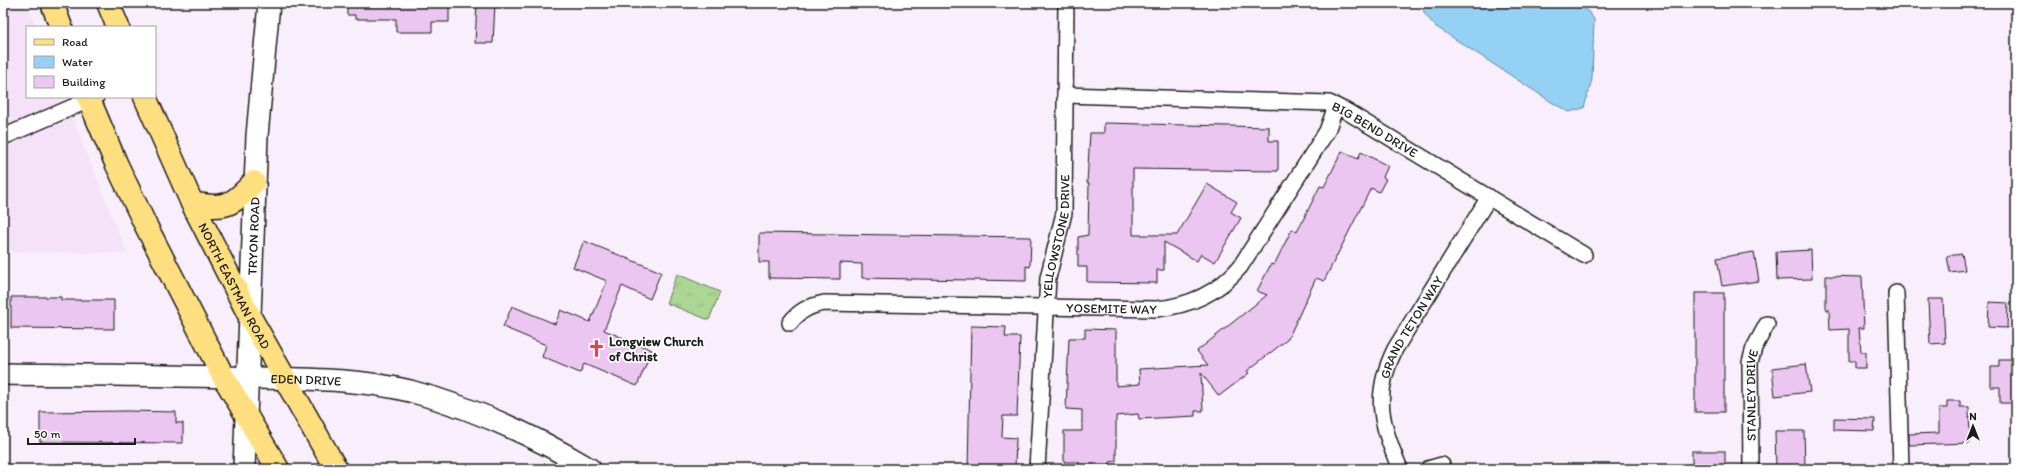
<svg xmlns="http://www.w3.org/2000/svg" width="2019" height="472" viewBox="0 0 2019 472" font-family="Itim,sans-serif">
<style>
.built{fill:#f5e2f8}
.park{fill:url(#park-tufts);stroke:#647958}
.water{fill:#94d1f5;stroke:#64899e}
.building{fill:#ebc6f1;stroke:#1c1c1c}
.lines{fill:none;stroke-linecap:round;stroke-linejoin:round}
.street-casing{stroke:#1c1c1c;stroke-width:18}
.secondary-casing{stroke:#1c1c1c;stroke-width:24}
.primary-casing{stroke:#1c1c1c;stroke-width:25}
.street{stroke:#fff;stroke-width:15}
.secondary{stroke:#fff;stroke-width:21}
.primary{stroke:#fedf80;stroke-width:22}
.labels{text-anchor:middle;stroke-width:3.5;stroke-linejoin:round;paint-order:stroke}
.street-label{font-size:13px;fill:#1c1c1c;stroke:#fff}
.poi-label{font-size:13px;font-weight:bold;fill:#1c1c1c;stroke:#fff;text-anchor:start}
</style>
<defs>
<pattern id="park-tufts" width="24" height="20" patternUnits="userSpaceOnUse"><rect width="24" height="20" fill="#acd694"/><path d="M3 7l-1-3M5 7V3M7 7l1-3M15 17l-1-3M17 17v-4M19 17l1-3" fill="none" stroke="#93b77f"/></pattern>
</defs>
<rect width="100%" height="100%" fill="#f9eefb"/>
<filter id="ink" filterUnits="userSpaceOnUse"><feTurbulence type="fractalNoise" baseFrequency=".025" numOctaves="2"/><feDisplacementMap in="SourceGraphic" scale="8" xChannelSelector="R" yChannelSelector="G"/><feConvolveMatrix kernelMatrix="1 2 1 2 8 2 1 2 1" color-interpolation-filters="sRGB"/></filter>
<g filter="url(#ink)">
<!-- built -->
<polygon class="built" points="3,3 27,3 36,27 27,27 27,97 64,97 127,253 3,252"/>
<!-- park -->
<polygon class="park" points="677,274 720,292 709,320 666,303"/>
<!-- water -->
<polygon class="water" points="1420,3 1581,3 1594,19 1592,79 1584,108 1569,112 1553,103 1435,26 1425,14"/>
<!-- building -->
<g class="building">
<polygon points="347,3 431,3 431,6 449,6 449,22 432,22 432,32 396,32 396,19 355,19 355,15 347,15"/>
<polygon points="477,3 495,3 493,43 475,43"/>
<polygon points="1104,123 1269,127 1269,141 1278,141 1278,171 1133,169 1133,235 1177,235 1207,184 1237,202 1231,212 1241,218 1215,262 1201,254 1197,261 1164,242 1164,270 1157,270 1157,283 1087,282 1087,267 1078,267 1078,237 1088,235 1089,183 1087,183 1090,133 1104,133"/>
<polygon points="1342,151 1358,159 1361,152 1388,166 1383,177 1386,179 1379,192 1371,188 1324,281 1316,278 1288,339 1247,371 1249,373 1219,396 1201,373 1203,411 1195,411 1195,416 1139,419 1138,414 1116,416 1116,461 1110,462 1110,469 1079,469 1079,462 1064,462 1064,431 1082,431 1082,410 1066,409 1069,338 1085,338 1085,329 1116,330 1116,386 1140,384 1139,369 1208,365 1197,351 1267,295 1257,291 1271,264 1274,265 1292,229 1297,232 1320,186 1324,187"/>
<polygon points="759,233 1031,237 1030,267 1026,266 1026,281 862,278 862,264 840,263 840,279 769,278 769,262 759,262"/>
<polygon points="584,241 661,272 650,299 622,286 604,330 652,350 637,386 584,364 580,373 542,357 546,345 503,327 512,306 555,324 561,310 590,322 607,281 573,267"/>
<polygon points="1811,250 1812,279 1777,280 1776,252"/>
<polygon points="1754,252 1759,281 1722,286 1717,258"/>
<polygon points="1962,254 1965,270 1950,272 1947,256"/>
<polygon points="1826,276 1862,277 1864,328 1859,328 1861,352 1866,352 1866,368 1855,368 1855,361 1849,361 1849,329 1830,330 1829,310 1826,310"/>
<rect x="1695" y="293" width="29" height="119"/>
<polygon points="11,297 61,297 61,300 114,300 114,329 11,328"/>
<polygon points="1928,299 1943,299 1945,343 1930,344"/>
<polygon points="1989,302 2008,303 2007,328 1988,327"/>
<polygon points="971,326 1006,327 1005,337 1020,337 1017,416 1003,416 1002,437 1016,438 1015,469 968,469"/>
<polygon points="1999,360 2014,360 2016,403 2000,403 2000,387 1991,387 1991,367 1999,367"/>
<polygon points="1806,364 1810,392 1775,396 1772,368"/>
<polygon points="1947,401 1960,401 1960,407 1969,407 1970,443 1909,445 1909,434 1939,433 1939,408 1947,408"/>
<polygon points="127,411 176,412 176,423 183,423 183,443 40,442 40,412"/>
<polygon points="1834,418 1875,419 1874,431 1834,430"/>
<polygon points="1775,431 1804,431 1805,466 1776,467"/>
<rect x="1692" y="451" width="33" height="18"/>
</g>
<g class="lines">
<defs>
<g id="street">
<path id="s1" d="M1065,95L1329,103L1346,111L1584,255"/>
<polyline points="3,137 96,97"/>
<polyline points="1896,293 1901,469"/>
<path id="s2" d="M790,323C799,311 809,306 824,303L1156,309C1189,306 1218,293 1240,267L1327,131L1336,106"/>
<path id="s3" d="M1037,469L1048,278L1064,213L1066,3"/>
<path id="s4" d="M1400,469C1381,423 1372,396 1395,349L1489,197"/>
<polyline points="1428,469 1442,465"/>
<path id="s5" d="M1751,469L1750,362L1754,348L1767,324"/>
</g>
<g id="secondary">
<path id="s6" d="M3,374C88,375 173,375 258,378C309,379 360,379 410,391C474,408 533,435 590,469"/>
<path id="s7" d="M244,469L257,136L269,3"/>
</g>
<g id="primary">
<polyline points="52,3 61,27"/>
<polyline points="108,3 118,27"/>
<polyline points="88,97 116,163 145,224 223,376 278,469"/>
<path id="s8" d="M145,97L192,203L250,317L336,469"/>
<path d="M192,203C225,210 232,206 254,182"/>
</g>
</defs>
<!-- street casing -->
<use href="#street" class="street-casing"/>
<!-- secondary casing -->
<use href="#secondary" class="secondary-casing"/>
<!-- primary casing -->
<use href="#primary" class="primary-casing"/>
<!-- street -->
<use href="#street" class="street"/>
<!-- secondary -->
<use href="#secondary" class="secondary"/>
<!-- primary -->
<use href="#primary" class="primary"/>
</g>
</g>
<!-- icons -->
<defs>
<symbol id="church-bare" viewBox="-9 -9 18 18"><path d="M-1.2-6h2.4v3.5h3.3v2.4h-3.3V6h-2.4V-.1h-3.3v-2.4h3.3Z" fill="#d1495b" stroke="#fff" stroke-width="2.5" paint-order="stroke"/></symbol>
</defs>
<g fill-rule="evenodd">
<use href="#church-bare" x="584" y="336" width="25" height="25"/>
</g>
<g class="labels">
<!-- street labels -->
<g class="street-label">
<text dy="5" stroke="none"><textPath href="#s1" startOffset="317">BIG BEND DRIVE</textPath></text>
<text dy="5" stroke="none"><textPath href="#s7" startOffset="233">TRYON ROAD</textPath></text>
<text dy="5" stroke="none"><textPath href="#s3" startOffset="234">YELLOWSTONE DRIVE</textPath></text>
<text dy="5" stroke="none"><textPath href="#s8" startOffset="209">NORTH EASTMAN ROAD</textPath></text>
<text dy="5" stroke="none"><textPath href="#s2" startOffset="328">YOSEMITE WAY</textPath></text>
<text dy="5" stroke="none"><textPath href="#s4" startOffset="152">GRAND TETON WAY</textPath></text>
<text dy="5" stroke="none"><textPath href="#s6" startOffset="303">EDEN DRIVE</textPath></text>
<text dy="5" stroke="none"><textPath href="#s5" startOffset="74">STANLEY DRIVE</textPath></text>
</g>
<!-- poi labels -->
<g class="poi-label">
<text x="609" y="346">Longview Church<tspan x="609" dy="15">of Christ</tspan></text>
</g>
</g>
<!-- margin -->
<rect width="2019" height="472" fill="none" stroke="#fff" stroke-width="16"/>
<rect x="8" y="8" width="2003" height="456" fill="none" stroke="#1c1c1c" stroke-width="1.5" filter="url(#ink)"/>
<!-- legend -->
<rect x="26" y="26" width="130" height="72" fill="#ffffff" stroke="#a4a4a4"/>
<rect x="34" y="39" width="20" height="6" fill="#fedf80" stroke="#a4a4a4"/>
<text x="62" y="46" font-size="12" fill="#1c1c1c">Road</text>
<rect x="34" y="56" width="20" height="12" fill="#94d1f5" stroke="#a4a4a4"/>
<text x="62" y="66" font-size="12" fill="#1c1c1c">Water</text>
<rect x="34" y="76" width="20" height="12" fill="#ebc6f1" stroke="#a4a4a4"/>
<text x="62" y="86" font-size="12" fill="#1c1c1c">Building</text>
<!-- north arrow -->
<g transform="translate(1973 426)" stroke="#ffffff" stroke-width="3" paint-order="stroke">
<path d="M0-3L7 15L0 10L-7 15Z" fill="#1c1c1c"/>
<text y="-6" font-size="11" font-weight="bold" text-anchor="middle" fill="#1c1c1c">N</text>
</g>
<!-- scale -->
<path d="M28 438v6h107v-6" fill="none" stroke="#1c1c1c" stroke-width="2"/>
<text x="34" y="438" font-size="12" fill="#1c1c1c" stroke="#ffffff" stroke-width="3" paint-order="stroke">50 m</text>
</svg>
